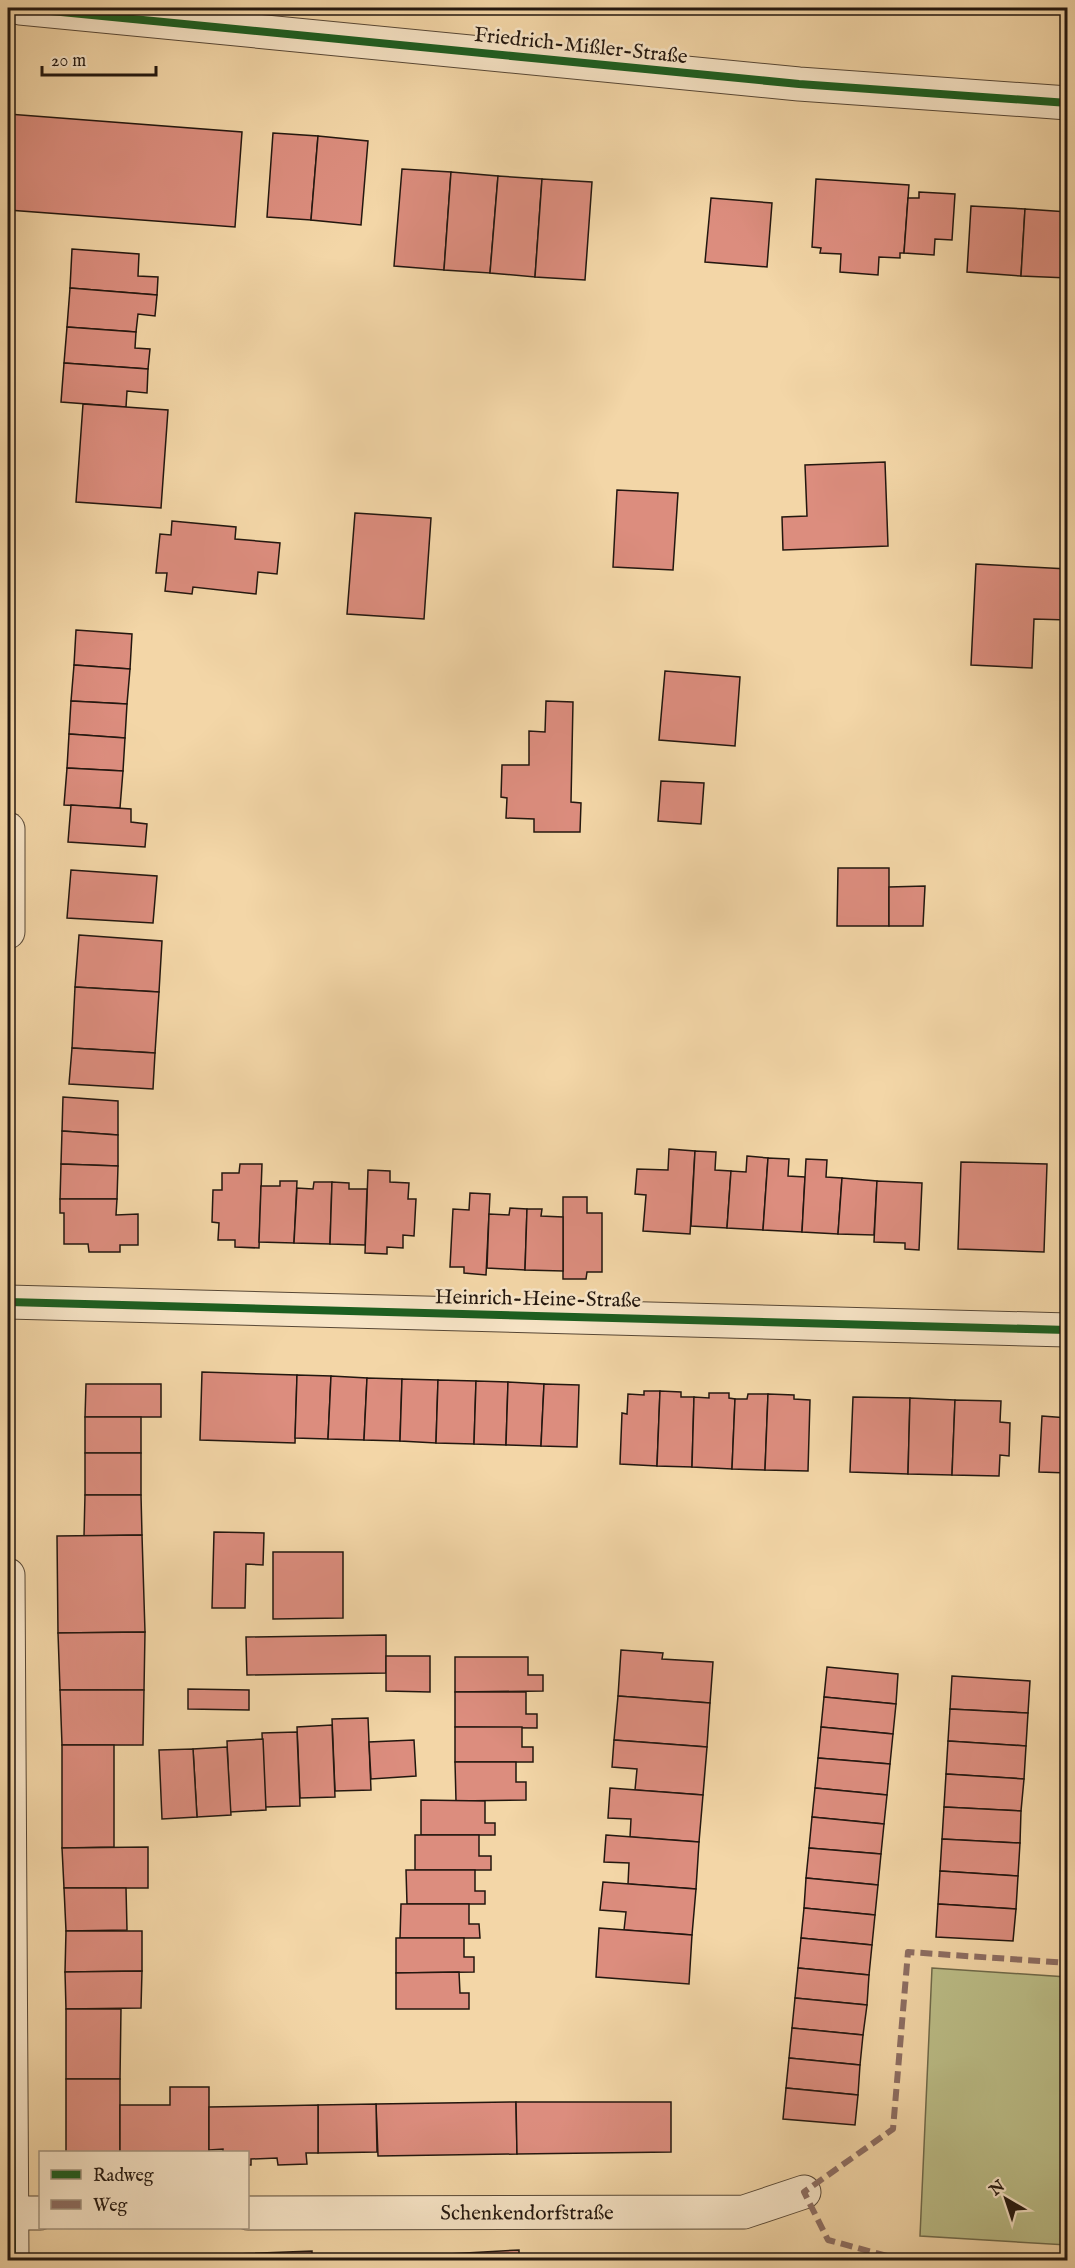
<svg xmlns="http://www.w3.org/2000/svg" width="1075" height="2268" viewBox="0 0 1075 2268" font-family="'IM FELL English',serif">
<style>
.green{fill:#bbbd87;stroke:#6f6a4b;stroke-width:1.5}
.building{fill:#dc8d7e;stroke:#23170f;stroke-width:1.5}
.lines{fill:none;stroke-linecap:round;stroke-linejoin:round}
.street-casing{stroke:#574735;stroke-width:35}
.street{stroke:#f7e4c6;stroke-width:33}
.quiet{stroke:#8d6e63;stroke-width:6;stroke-dasharray:12 6;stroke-linecap:butt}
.cycleway-casing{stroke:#f7e4c6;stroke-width:11}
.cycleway{stroke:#1b5e20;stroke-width:8}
.labels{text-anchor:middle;stroke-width:5;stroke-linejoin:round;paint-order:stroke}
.street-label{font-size:21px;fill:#23170f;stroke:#f7e4c6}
</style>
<rect width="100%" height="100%" fill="#f3d6a7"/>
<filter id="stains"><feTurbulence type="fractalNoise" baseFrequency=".00333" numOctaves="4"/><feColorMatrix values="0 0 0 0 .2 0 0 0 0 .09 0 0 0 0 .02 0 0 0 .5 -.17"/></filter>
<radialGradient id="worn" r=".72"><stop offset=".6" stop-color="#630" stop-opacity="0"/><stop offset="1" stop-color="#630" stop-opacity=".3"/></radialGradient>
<!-- green -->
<polygon class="green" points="932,1968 1067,1977 1067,2245 920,2236"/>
<!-- building -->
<g class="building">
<polygon points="8,114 242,132 235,227 8,210"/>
<polygon points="273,133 318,136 311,220 267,217"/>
<polygon points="318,136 368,141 361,225 311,220"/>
<polygon points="402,169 451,172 444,270 394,266"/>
<polygon points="451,172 498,176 490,273 444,270"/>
<polygon points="498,176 542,179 535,277 490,273"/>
<polygon points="542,179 592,182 585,280 535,277"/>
<polygon points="816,179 909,185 904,253 900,253 900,258 879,257 878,275 840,272 841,254 820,253 821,248 812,247"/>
<polygon points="919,192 955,194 952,240 935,239 934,255 904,253 908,198 919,198"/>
<polygon points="711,198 772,203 767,267 705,262"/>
<polygon points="971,206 1025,209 1021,276 967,272"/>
<polygon points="1025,209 1068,212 1068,278 1021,276"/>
<polygon points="72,249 139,254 138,276 158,277 157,295 70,288"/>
<polygon points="70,288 157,295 155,316 138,314 136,332 67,327"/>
<polygon points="67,327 136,332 135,348 150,349 148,369 64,363"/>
<polygon points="64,363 148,369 147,393 127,391 126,407 61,402"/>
<polygon points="83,404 168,410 161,508 76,502"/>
<polygon points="885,462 888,546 783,550 782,517 807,516 805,465"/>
<polygon points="617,490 678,493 673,570 613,567"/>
<polygon points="355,513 431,518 424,619 347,614"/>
<polygon points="172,521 236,527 235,539 280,543 277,574 258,572 256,594 193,587 192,594 165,591 167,573 156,573 160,534 171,535"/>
<polygon points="976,564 1068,569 1068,620 1034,619 1032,668 971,665"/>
<polygon points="76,630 132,634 130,669 74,665"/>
<polygon points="74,665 130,669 127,704 71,701"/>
<polygon points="665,671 740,677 735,746 659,740"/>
<polygon points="71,701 127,704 125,738 69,734"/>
<polygon points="546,701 573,702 571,802 581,803 580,832 534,832 534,819 506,818 507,798 501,797 502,765 529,765 529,731 545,732"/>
<polygon points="69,734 125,738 123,771 67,768"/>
<polygon points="67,768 123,771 120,808 64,805"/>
<polygon points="661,781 704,783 701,824 658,821"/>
<polygon points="71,805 131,809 131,822 147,824 145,847 68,842"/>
<polygon points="838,868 889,868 889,926 837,926"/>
<polygon points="71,870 157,876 153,923 67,918"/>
<polygon points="925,886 923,926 889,926 889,887"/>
<polygon points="79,935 162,941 159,992 75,987"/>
<polygon points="75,987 159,992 155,1053 72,1048"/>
<polygon points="72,1048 155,1053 153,1089 69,1084"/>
<polygon points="63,1097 118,1101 118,1135 62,1131"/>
<polygon points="62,1131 118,1135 118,1166 61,1164"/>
<polygon points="669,1149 695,1151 690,1234 643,1231 646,1195 635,1194 637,1169 668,1170"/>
<polygon points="695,1151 716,1152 715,1170 731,1171 727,1228 691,1226"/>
<polygon points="747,1156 768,1158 763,1230 727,1228 731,1171 746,1172"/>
<polygon points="768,1158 789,1159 788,1176 805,1177 802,1232 763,1230"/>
<polygon points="806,1159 827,1160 826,1177 842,1178 838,1234 802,1232"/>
<polygon points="961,1162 1047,1164 1044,1252 958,1249"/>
<polygon points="61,1164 118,1166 117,1199 60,1199"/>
<polygon points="240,1164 262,1164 259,1248 235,1247 235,1240 218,1240 219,1223 212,1222 213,1190 222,1190 222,1173 239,1173"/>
<polygon points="368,1170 390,1171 390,1182 409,1183 408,1199 416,1199 414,1236 403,1235 403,1248 387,1247 387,1254 365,1253"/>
<polygon points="842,1178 877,1181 874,1235 838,1234"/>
<polygon points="280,1181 297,1181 294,1243 259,1242 261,1186 280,1186"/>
<polygon points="877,1181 922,1183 919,1250 905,1249 905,1243 874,1242"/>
<polygon points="314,1182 332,1182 330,1244 294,1243 297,1188 313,1189"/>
<polygon points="332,1182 349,1183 349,1189 367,1189 365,1245 330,1244"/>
<polygon points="470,1193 490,1194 486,1275 464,1273 464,1267 450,1267 453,1209 469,1210"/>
<polygon points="563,1197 587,1197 587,1213 602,1213 602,1272 587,1272 586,1279 563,1279"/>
<polygon points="60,1199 117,1199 116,1215 138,1214 138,1245 120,1245 120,1252 89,1252 88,1244 64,1244 64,1213 60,1213"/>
<polygon points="510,1208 527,1209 525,1270 487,1268 489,1214 509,1215"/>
<polygon points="527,1209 542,1209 541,1216 563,1217 563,1271 525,1270"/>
<polygon points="202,1372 297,1375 295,1443 200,1440"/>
<polygon points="297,1375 331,1376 328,1439 295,1438"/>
<polygon points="331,1376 367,1378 364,1440 328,1439"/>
<polygon points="367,1378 402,1379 400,1441 364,1440"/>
<polygon points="402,1379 438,1380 436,1443 400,1441"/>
<polygon points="438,1380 476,1381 474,1444 436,1443"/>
<polygon points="476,1381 508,1382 506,1445 474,1444"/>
<polygon points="508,1382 544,1384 541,1446 506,1445"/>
<polygon points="86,1384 161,1384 161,1417 85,1417"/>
<polygon points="544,1384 579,1385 577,1447 541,1446"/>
<polygon points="644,1391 660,1391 657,1466 620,1464 622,1413 627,1414 628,1394 644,1395"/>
<polygon points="660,1391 681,1392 681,1397 694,1397 692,1467 657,1466"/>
<polygon points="709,1393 729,1393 729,1398 735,1399 732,1469 692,1467 694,1397 709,1398"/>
<polygon points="748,1394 768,1394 765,1470 732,1469 735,1399 747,1399"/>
<polygon points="768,1394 794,1395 794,1399 810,1400 808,1471 765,1470"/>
<polygon points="853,1397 910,1398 908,1474 850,1472"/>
<polygon points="910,1398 955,1400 952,1475 908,1474"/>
<polygon points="955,1400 1001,1401 1000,1422 1010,1423 1009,1456 1000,1455 999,1476 952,1475"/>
<polygon points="1042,1416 1068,1418 1068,1473 1039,1472"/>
<rect x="85" y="1417" width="56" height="36"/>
<rect x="85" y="1453" width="56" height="42"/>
<polygon points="85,1495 141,1495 142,1535 84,1536"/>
<polygon points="214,1532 264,1533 263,1565 246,1564 245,1608 212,1608"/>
<polygon points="142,1535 145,1632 58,1633 57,1536"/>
<polygon points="273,1552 343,1552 343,1618 273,1619"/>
<polygon points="145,1632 144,1690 60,1690 58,1633"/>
<polygon points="386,1635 386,1673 247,1675 246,1637"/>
<polygon points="621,1650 663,1653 662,1659 713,1662 710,1703 618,1696"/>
<polygon points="386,1656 430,1656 430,1692 386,1691"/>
<polygon points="455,1657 528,1657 528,1675 543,1675 543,1691 455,1692"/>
<polygon points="827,1667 898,1674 896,1704 824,1697"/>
<polygon points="952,1676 1030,1681 1028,1713 950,1709"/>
<polygon points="188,1689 249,1690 249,1710 188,1709"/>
<polygon points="60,1690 144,1690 143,1745 62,1745"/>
<polygon points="455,1692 526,1692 526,1714 537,1714 537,1728 455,1727"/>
<polygon points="618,1696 710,1703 707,1747 614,1740"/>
<polygon points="824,1697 896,1704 893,1734 821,1727"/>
<polygon points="950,1709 1028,1713 1026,1746 948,1741"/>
<polygon points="368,1718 371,1790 335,1791 332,1719"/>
<polygon points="332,1725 335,1797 300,1798 297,1727"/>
<polygon points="455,1727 522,1727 522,1747 533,1747 533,1762 455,1762"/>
<polygon points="821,1727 893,1734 890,1764 818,1758"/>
<polygon points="297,1732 300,1806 265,1807 262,1733"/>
<polygon points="263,1739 266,1810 230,1812 227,1741"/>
<polygon points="414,1740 416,1776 371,1779 369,1742"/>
<polygon points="614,1740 707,1747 703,1795 635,1790 637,1769 612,1767"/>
<polygon points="948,1741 1026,1746 1024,1779 946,1774"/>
<polygon points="62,1745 114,1745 114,1847 62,1848"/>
<polygon points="227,1747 231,1815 197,1817 193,1749"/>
<polygon points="193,1749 197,1817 162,1819 159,1750"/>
<polygon points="818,1758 890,1764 887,1795 815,1788"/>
<polygon points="455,1762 516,1762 516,1782 526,1782 526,1800 456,1801"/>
<polygon points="946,1774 1024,1779 1021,1811 944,1807"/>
<polygon points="610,1788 703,1795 699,1842 630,1837 631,1819 608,1818"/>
<polygon points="815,1788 887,1795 884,1824 812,1817"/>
<polygon points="421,1800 485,1801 485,1823 495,1823 495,1835 421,1835"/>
<polygon points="944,1807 1021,1811 1020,1843 942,1839"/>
<polygon points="812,1817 884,1824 881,1854 809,1848"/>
<polygon points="415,1835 479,1835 479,1856 491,1856 491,1870 415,1870"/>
<polygon points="606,1835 699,1842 696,1889 628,1884 629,1863 604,1862"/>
<polygon points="942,1839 1020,1843 1018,1876 940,1871"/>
<polygon points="148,1847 148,1888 64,1888 62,1848"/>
<polygon points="809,1848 881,1854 878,1885 806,1878"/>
<polygon points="406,1870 475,1870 475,1891 485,1891 485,1904 407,1904"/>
<polygon points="940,1871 1018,1876 1016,1909 938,1904"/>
<polygon points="806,1878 878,1885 875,1915 804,1908"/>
<polygon points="603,1882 696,1889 692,1935 624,1930 626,1912 600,1910"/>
<polygon points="64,1888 126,1888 127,1930 66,1931"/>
<polygon points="401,1904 469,1904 469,1924 479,1924 480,1938 400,1938"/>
<polygon points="938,1904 1016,1909 1013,1941 936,1937"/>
<polygon points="804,1908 875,1915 872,1945 801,1938"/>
<polygon points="599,1928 692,1935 689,1984 596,1977"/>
<polygon points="66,1931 142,1931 142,1971 65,1972"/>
<polygon points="396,1938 464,1938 464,1957 474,1957 474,1972 396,1973"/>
<polygon points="801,1938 872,1945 869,1975 798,1968"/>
<polygon points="798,1968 869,1975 867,2005 795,1998"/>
<polygon points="142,1971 141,2008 66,2009 65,1972"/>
<polygon points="459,1972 460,1993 469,1993 469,2009 396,2009 396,1973"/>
<polygon points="795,1998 867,2005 863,2035 792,2028"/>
<polygon points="66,2009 121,2009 120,2079 66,2079"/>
<polygon points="792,2028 863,2035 860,2065 789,2058"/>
<polygon points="789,2058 860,2065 858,2095 786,2088"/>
<rect x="66" y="2079" width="54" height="73"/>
<polygon points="170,2087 209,2087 209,2152 120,2152 120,2105 170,2105"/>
<polygon points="786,2088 858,2095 855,2125 783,2119"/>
<polygon points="516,2102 517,2154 378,2156 376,2104"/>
<polygon points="516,2102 671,2102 671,2152 517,2154"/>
<polygon points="376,2104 377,2152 318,2153 318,2105"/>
<polygon points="318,2105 318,2153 306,2153 307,2164 278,2165 277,2158 251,2159 251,2165 248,2165 248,2152 223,2152 223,2149 209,2150 209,2107"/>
<polygon points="519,2250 519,2260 414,2260 413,2256"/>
<polygon points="312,2251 312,2260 207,2260 207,2255"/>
<polygon points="207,2255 207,2260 118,2260 118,2258"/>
<polygon points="413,2256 414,2260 324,2260 357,2259"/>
<polygon points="118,2258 118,2260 64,2260 64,2259"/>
</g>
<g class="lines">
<defs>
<g id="street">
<polyline points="20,8 799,84 1068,103"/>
<polyline points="8,829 8,932"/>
<polyline points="8,1302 1068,1330"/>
<polyline points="8,1575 12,2260"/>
<polyline points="13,2213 40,2213"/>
<path id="s1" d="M248,2213L744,2212L804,2192"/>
</g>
</defs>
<!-- street casing -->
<use href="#street" class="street-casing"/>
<!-- street -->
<use href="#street" class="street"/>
<!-- quiet -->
<polyline class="quiet" points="959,2260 887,2256 828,2240 804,2192 893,2129 908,1952 1068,1963"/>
<defs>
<g id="cycleway">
<polyline points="20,8 799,84 1068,103"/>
<polyline points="8,829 8,932"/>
<polyline points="8,1302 1068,1330"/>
<polyline points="8,1575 12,2260"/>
</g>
</defs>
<!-- cycleway casing -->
<use href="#cycleway" class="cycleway-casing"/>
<!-- cycleway -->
<use href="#cycleway" class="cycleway"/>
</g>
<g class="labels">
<!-- street labels -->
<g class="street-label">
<text transform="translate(581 45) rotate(6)" y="7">Friedrich-Mißler-Straße</text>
<text transform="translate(538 1298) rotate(1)" y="7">Heinrich-Heine-Straße</text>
<text dy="7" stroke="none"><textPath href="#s1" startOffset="279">Schenkendorfstraße</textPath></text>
</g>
</g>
<!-- margin -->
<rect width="1075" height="2268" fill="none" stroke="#f3d6a7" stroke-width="30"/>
<rect x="9" y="9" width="1057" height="2250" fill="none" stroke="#23170f" stroke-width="3"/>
<rect x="15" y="15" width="1045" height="2238" fill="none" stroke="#23170f" stroke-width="1.5"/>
<!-- legend -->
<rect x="39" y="2151" width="210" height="78" fill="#f7e4c6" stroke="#a2927d" stroke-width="1.5"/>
<rect x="51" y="2170" width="30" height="9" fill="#1b5e20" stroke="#a2927d" stroke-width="1.5"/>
<text x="93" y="2181" font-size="18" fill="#23170f">Radweg</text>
<rect x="51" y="2200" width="30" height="9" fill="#8d6e63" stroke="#a2927d" stroke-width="1.5"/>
<text x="93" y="2211" font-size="18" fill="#23170f">Weg</text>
<!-- north arrow -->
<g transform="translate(1006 2199) rotate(321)" stroke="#f7e4c6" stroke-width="4.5" paint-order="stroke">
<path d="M0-4.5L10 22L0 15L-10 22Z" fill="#23170f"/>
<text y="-9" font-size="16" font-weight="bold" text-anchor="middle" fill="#23170f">N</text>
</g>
<!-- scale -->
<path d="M42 66v9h114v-9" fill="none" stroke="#23170f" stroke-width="3"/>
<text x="51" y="66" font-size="18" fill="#23170f" stroke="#f7e4c6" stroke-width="4.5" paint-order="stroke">20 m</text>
<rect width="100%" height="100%" filter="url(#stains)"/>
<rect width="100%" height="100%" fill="url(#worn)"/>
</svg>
